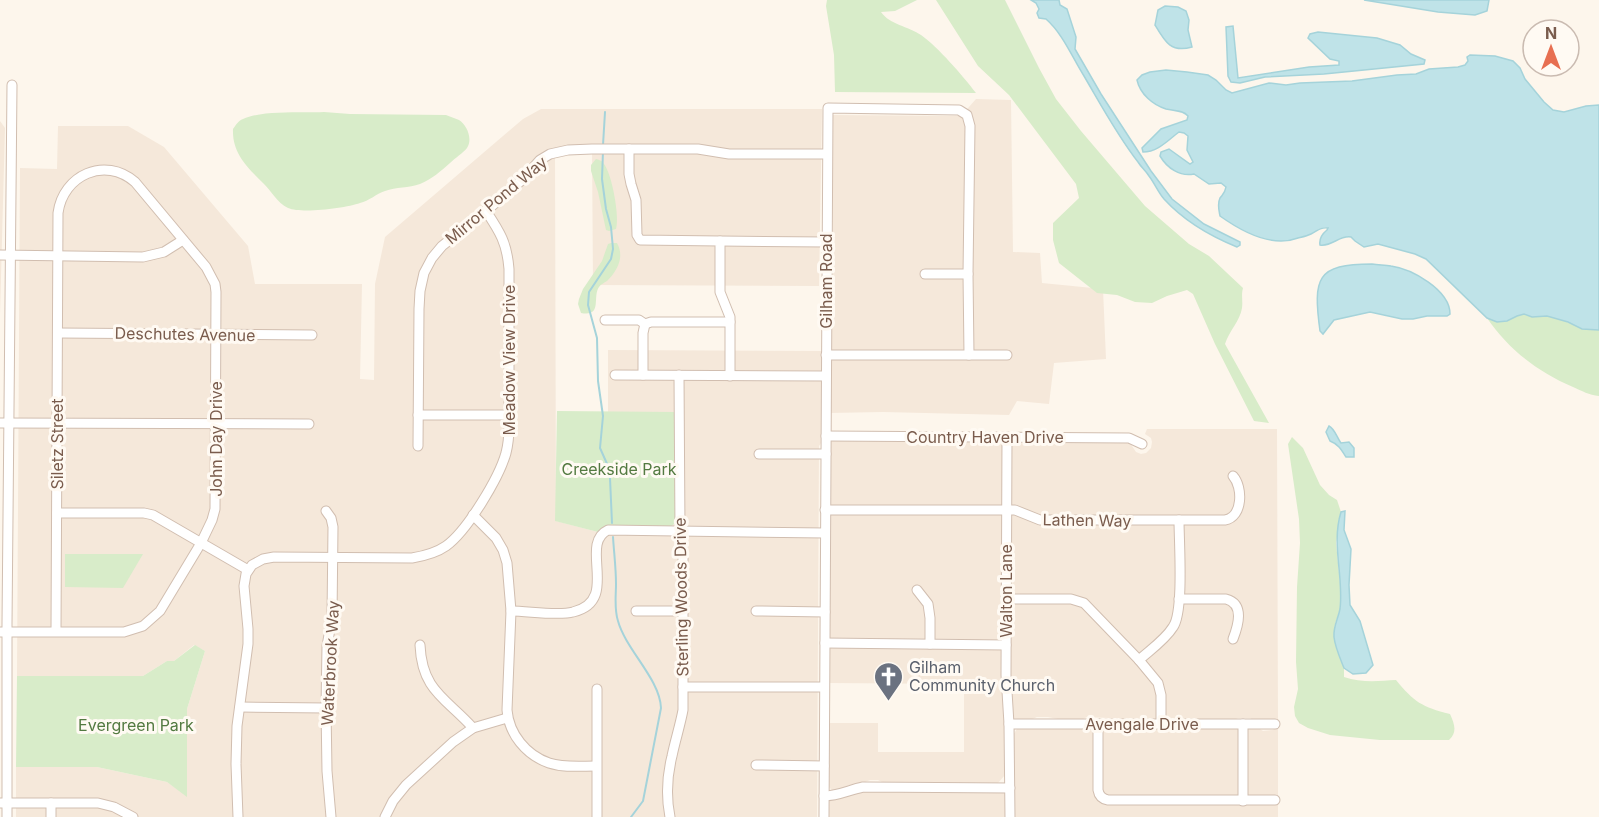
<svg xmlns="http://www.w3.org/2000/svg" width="1599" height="817" viewBox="0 0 1599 817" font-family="Inter,sans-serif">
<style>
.residential{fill:#f5e8da}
.green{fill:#d8ecc9}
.water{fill:#bfe3e8;stroke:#a5d3da;stroke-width:1.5}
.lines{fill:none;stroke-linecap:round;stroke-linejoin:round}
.stream{stroke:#a5d3da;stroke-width:2}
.minor-casing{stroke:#d1beb0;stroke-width:11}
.minor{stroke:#fff;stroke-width:9}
.labels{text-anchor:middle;stroke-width:6;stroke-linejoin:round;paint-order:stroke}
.street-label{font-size:16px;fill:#7a5c4d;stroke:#fffaf3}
.park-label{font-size:16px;fill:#537a41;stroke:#fffaf3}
.worship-label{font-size:16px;fill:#5b616d;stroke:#fffaf3;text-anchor:start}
</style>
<rect width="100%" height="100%" fill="#fdf6ec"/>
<!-- residential -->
<g class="residential">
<polygon points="976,99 1011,100 1013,252 1040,253 1042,283 1103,289 1106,359 1054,363 1049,404 1017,401 1009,415 883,412 829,413 829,329 833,259 833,115 961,116"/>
<polygon points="541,109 822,109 819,286 593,285 592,149 555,153 556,521 598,532 606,527 676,412 608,412 608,350 826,351 826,436 819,446 817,817 16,817 16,767 97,767 167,782 187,796 187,709 205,651 194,645 174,661 167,661 143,676 17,676 20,168 57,169 58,126 128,126 164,147 248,246 255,284 362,284 360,379 374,380 375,284 385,237 523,119"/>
<polygon points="0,121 5,128 0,315"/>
<polygon points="1147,429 1277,429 1278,720 1253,720 1250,718 1238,718 1234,720 1112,720 1109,718 1087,717 1081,720 1058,719 1048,717 1037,717 1030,720 1005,718 1005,775 998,783 882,782 878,780 870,780 865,782 850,785 838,790 832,790 827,785 827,723 878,723 878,752 964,752 964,684 827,683 830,442 835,440 1123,441 1130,443 1136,452 1141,454 1146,453 1151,448 1152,442 1151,438 1145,434"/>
<polygon points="1258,728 1263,731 1273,730 1275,728 1278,728 1278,817 827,817 827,805 830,801 857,791 1012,789 1013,735 1017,729"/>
</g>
<!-- green -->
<g class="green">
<path d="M827,0H917L895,11L881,12C890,25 908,26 921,35C938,47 963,76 976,93L835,92L834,55L826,6Z"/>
<path d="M936,0H1005L1039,68L1056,99L1081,131L1145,206L1189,244L1209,256L1243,288C1241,295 1243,301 1242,308C1240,321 1229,331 1225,344L1269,423L1254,421L1215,344L1193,294L1187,290L1167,296L1152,303L1135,302L1117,295L1097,293L1059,263L1053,240V223L1079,198L1076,184L1009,95L978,66Z"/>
<path d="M324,112L350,114L446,115C450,117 455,118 459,120C467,125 473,139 467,148C463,153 455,158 450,163C441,171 432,179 420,184C409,188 396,187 385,191C376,194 369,201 360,203C346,208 302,214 288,208C277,203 271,190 263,183C247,167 232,153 233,129C236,125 238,121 243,119C263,110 301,113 324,112Z"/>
<path d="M596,159C600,160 602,161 604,164C612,174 620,218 616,229L609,231L606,230L598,192L591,171V165Z"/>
<path d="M611,243H617C625,257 617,271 607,281C604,283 601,284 599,287C592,297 603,317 581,313L578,304L579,299L583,289L602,261L608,244Z"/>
<path d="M1524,314C1534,318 1538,315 1548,316C1566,319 1580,331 1599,330V396C1589,395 1582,391 1573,387C1538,372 1509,350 1487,318C1507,325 1507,318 1524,314Z"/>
<polygon points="557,411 676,412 675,520 674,524 670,527 606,527 598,532 555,521"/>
<path d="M1292,437L1303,448L1320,485L1329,495L1337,500L1341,512L1336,543L1340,583V609L1335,624L1334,636L1344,668V677C1361,683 1379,681 1396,680C1414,702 1422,707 1450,714C1454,723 1458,732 1449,740H1380L1330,735L1308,728L1299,723L1295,716L1294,707L1298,689L1296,662L1297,587L1300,543L1299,519L1288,444Z"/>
<polygon points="65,554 143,554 123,588 65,587"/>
<polygon points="195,645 205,651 187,709 187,797 167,782 97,767 16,767 17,676 143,676 167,661 174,661"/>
</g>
<!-- water -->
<g class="water">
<path d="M1031,0H1059L1060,5L1067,9L1076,37L1075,49L1101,94L1151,171L1172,199L1204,224L1240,242V245L1237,247C1210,236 1184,221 1164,199C1158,192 1155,184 1149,176C1146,171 1141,167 1138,162C1117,135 1101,105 1084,76C1072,57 1063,34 1046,19L1039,18L1037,13L1039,9L1036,3Z"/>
<polygon points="1364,0 1489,0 1487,11 1475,15 1438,12"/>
<path d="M1165,6L1178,7L1186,11L1189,20L1188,30L1192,47C1171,53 1165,42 1155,25L1158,10Z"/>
<polygon points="1233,26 1238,78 1309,67 1339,65 1339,61 1330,59 1308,38 1310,34 1318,32 1377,38 1400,45 1411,54 1425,60 1424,64 1324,74 1265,77 1240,83 1231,82 1228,76 1226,27"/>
<path d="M1470,55L1495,56L1513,61L1520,68L1525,79L1544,102L1553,110L1564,112L1586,106L1599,105V330L1582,329L1568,322L1547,316L1532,317L1524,314L1517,316L1507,321L1497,322L1487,318L1426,259L1415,254L1378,244L1364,247L1355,241L1351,237C1339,235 1332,247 1320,245C1319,239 1322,234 1327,230L1328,228C1319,227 1318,231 1311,234C1307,236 1302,237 1298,238C1272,248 1241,231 1220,216C1219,210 1217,204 1220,198C1223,194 1225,193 1226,187L1221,183L1209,184L1194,174C1180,177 1167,168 1160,156L1161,152L1169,149L1190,164L1193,162L1187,150L1188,136L1184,133L1179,132C1168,140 1158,152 1143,152L1142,148L1161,129L1187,120L1188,116C1183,110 1174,111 1166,109C1153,105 1140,94 1137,80L1142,75L1150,72L1166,70L1187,72L1208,75L1216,80L1226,90L1232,93L1269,83L1286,85L1300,83L1352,81L1397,75L1416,74L1429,69L1458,67L1465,65L1468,61L1467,57Z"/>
<path d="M1372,264C1379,265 1385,265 1391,266C1412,269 1450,290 1450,314L1447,316H1427L1413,319H1402L1370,312L1334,320L1323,334L1320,331C1313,278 1316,264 1372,264Z"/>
<path d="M1329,426C1335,429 1337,438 1341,443L1349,442L1354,448V457H1346C1341,449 1338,444 1330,441L1326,432Z"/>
<path d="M1345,511L1344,530L1351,549L1349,585L1350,605L1360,621L1373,665L1366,673L1353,674L1344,668C1340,658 1335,647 1334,637C1333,627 1338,619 1340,609C1344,577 1331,544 1341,512Z"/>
</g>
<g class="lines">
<!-- stream -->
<g class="stream">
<polyline points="603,145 605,112"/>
<polyline points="603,151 602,179 606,209 611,227 613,249 611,259 589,292 588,305 597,338 598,381 603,416 600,448 608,466 610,478 612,523"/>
<path d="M613,537C614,553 616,568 616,584C616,596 614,609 618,621C626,650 660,679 661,708L643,801L631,817"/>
</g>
<defs>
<g id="minor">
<polyline points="629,149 629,174 631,184 636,200 637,235 640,240 720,241 720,292 730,317 730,376"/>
<polyline points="720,241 827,242"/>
<polyline points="0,255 143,257 164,252 183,240"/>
<polyline points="925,274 968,274"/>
<polyline points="605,320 639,320 645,324 651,322 730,322"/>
<polyline points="58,333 312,335"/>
<polyline points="826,355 1007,355"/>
<polyline points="615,375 826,376"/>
<polyline points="643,375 643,333 645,324"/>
<polyline points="418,415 509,415"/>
<polyline points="0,423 309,424"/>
<polyline points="826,436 1129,438 1142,444"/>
<polyline points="1007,437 1006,675 1009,724 1010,817"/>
<polyline points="418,446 419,309 420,291 424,273 432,258 442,246 486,211 523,179 540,160 550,154 568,150 592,149 698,149 729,154 827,154"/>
<polyline points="759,454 826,454"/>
<path d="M825,510H1015L1040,520H1225C1243,517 1243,487 1233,476"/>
<polyline points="326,511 331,518 333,527 332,618 327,646 326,708 327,771 331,817"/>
<polyline points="57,513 144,513 153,515 248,570"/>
<path d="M473,515L496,538L503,550L507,563L511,611L507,710C509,734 526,755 549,763C564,768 581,766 596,766"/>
<polyline points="917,590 928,604 930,618 930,644"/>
<polyline points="1007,599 1071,599 1084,603 1139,660 1158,683 1161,695 1161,724"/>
<path d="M1179,599H1226C1245,604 1238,626 1233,639"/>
<path d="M511,611C528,611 558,616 573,612C621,601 578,544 608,530L825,533"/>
<polyline points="636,611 683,611"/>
<polyline points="756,611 825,612"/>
<path d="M0,632H124L143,626L160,611L201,543L212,520L215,509L216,292L215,284L206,267L135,182C105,156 63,175 58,213L56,631"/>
<polyline points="825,643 1006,645"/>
<path d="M420,645C422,691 446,698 473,728"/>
<path d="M1139,660C1150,650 1165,640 1173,627C1184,612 1179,542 1179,520"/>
<polyline points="683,687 824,687"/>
<polyline points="240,707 326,708"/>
<polyline points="1009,724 1275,724"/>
<path d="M1098,724V790C1099,796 1102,799 1108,800H1275"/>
<polyline points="756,765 824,766"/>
<path d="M824,796C838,796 849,790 863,787L1010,788"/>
<polyline points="1243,801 1243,724"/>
<polyline points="0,803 98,803 114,807 133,817"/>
<polyline points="7,817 7,624 12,85"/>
<polyline points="51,817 51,803"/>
<path d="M238,817L236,764L237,726L248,644V629L244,586L246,574L252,565L263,559L274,557L412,558C424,556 436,553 446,546C467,531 499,478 506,453C508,445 509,435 509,426V269C507,243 500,232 486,211"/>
<polyline points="385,817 393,801 406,785 453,742 473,728 507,718"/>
<polyline points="597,817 597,689"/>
<path d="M670,817C666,797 667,776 672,756C675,741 680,726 683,710V556L680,531L679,375"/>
<polyline points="824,817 828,108 959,110 967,115 970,126 968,274 969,355"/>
</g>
</defs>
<!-- minor casing -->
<use href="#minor" class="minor-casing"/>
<!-- minor -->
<use href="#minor" class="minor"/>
</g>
<!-- icons -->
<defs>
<symbol id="church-pin" viewBox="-11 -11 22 30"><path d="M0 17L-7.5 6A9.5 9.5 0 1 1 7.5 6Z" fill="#6b7280" stroke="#fffaf3"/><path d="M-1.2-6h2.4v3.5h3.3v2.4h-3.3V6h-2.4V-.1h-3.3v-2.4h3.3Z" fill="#fff"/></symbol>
</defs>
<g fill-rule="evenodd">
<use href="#church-pin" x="872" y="660" width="33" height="45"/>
</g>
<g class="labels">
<!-- street labels -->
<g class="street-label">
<text transform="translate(496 200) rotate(-40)" y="6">Mirror Pond Way</text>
<text transform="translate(826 281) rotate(-90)" y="6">Gilham Road</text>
<text transform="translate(185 334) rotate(1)" y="6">Deschutes Avenue</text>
<text transform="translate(509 360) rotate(-90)" y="6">Meadow View Drive</text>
<text x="985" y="443">Country Haven Drive</text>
<text transform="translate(216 439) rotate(-90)" y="6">John Day Drive</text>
<text transform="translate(57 444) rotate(-90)" y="6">Siletz Street</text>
<text transform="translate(1087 520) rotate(1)" y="6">Lathen Way</text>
<text transform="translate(1006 591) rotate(-90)" y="6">Walton Lane</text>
<text transform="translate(681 597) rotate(-91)" y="6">Sterling Woods Drive</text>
<text transform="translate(330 663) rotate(-87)" y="6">Waterbrook Way</text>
<text x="1142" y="730">Avengale Drive</text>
</g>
<!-- park labels -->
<g class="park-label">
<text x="619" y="475">Creekside Park</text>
<text x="136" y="731">Evergreen Park</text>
</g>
<!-- worship labels -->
<g class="worship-label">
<text x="909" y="673">Gilham<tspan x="909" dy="18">Community Church</tspan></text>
</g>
</g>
<!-- north arrow -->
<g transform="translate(1551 48)"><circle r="28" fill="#fffaf3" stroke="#cabbb1" stroke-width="1.5"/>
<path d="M0-4.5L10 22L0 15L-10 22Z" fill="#e76f51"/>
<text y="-9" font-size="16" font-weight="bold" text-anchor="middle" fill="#7a5c4d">N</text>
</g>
</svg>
